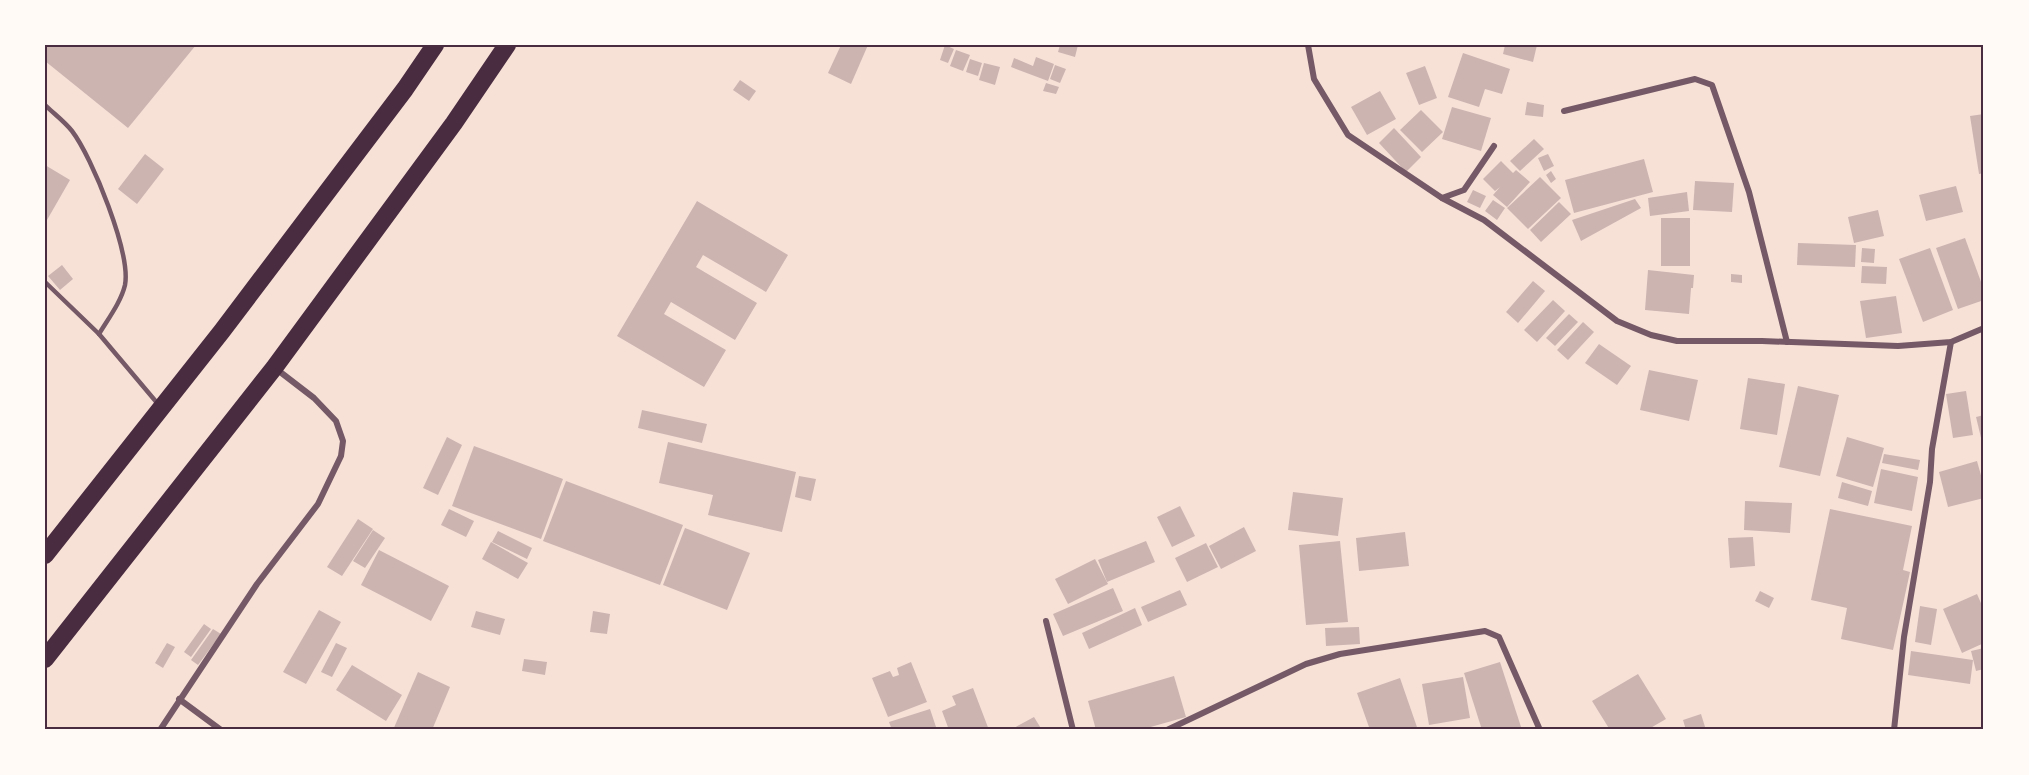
<svg xmlns="http://www.w3.org/2000/svg" width="2029" height="775" viewBox="0 0 2029 775" font-family="'Golos Text',sans-serif">
<style>
.building{fill:#ccb4b1}
.lines{fill:none;stroke-linecap:round;stroke-linejoin:round}
.service{stroke:#755966;stroke-width:4.5}
.minor{stroke:#755966;stroke-width:6}
.motorway{stroke:#4a2c40;stroke-width:18}
.neatline{fill:none;stroke:#4a2c40;stroke-width:2}
</style>
<rect width="100%" height="100%" fill="#f7e1d7"/>
<!-- building -->
<g class="building">
<polygon points="45,45 196,45 128,128 45,61"/>
<polygon points="841,45 868,45 851,84 828,73"/>
<polygon points="945,45 954,49 948,63 940,60"/>
<polygon points="1060,45 1078,45 1075,57 1058,52"/>
<polygon points="1505,45 1537,45 1533,62 1503,54"/>
<polygon points="956,50 970,55 963,71 950,66"/>
<polygon points="1463,53 1510,69 1502,94 1485,89 1479,107 1448,97"/>
<polygon points="1036,57 1054,64 1048,81 1011,67 1014,58 1033,66"/>
<polygon points="970,59 982,63 978,76 966,72"/>
<polygon points="984,63 1000,67 995,85 979,80"/>
<polygon points="1055,65 1066,69 1060,83 1050,79"/>
<polygon points="1425,66 1437,98 1419,105 1406,73"/>
<polygon points="740,80 756,91 749,101 733,90"/>
<polygon points="1046,83 1059,87 1056,94 1043,91"/>
<polygon points="1380,91 1396,119 1367,135 1351,107"/>
<polygon points="1527,102 1544,105 1543,117 1525,115"/>
<polygon points="1452,107 1491,118 1481,151 1442,139"/>
<polygon points="1421,110 1443,132 1422,152 1400,130"/>
<polygon points="1984,114 1984,173 1979,174 1970,116"/>
<polygon points="1394,128 1421,157 1406,172 1379,143"/>
<polygon points="1534,139 1544,149 1520,171 1510,161"/>
<polygon points="145,154 164,169 137,204 118,189"/>
<polygon points="1548,154 1554,166 1544,171 1538,158"/>
<polygon points="1644,159 1653,192 1574,213 1565,180"/>
<polygon points="1501,161 1513,173 1516,170 1530,182 1507,207 1493,195 1500,187 1495,191 1483,179"/>
<polygon points="45,165 70,180 47,220 45,219"/>
<polygon points="1551,171 1556,179 1551,183 1546,175"/>
<polygon points="1540,177 1561,198 1528,229 1507,208"/>
<polygon points="1695,181 1734,183 1732,212 1693,210"/>
<polygon points="1956,186 1963,212 1926,221 1919,195"/>
<polygon points="1473,190 1486,196 1480,208 1467,202"/>
<polygon points="1687,192 1689,211 1650,216 1648,198"/>
<polygon points="1635,199 1641,208 1581,241 1572,220"/>
<polygon points="1493,200 1505,208 1497,220 1485,211"/>
<polygon points="697,201 788,255 766,292 703,255 696,267 757,303 735,340 671,302 664,314 726,350 704,387 617,336"/>
<polygon points="1559,202 1571,214 1541,242 1530,230"/>
<polygon points="1878,210 1884,236 1854,243 1848,217"/>
<rect x="1661" y="218" width="29" height="48"/>
<polygon points="1965,238 1984,290 1984,300 1958,309 1936,248"/>
<polygon points="1798,243 1856,245 1855,267 1797,265"/>
<polygon points="1862,248 1875,249 1874,263 1861,262"/>
<polygon points="1930,248 1953,310 1923,322 1899,259"/>
<polygon points="62,265 73,279 60,290 48,276"/>
<polygon points="1862,266 1887,267 1886,284 1861,283"/>
<polygon points="1648,270 1694,275 1693,288 1691,288 1689,314 1645,310"/>
<polygon points="1731,274 1742,275 1742,283 1731,282"/>
<polygon points="1533,281 1545,291 1518,323 1506,312"/>
<polygon points="1896,296 1902,333 1866,338 1860,301"/>
<polygon points="1553,300 1565,311 1537,342 1524,330"/>
<polygon points="1569,314 1578,322 1555,346 1546,338"/>
<polygon points="1583,322 1594,332 1568,360 1557,350"/>
<polygon points="1599,344 1631,366 1617,385 1585,363"/>
<polygon points="1649,370 1698,380 1689,421 1640,410"/>
<polygon points="1748,378 1785,384 1777,435 1740,429"/>
<polygon points="1798,386 1839,395 1820,476 1779,467"/>
<polygon points="1966,391 1973,435 1953,438 1946,394"/>
<polygon points="642,410 707,424 702,443 638,428"/>
<polygon points="1984,415 1984,446 1983,446 1976,417"/>
<polygon points="447,437 462,445 438,495 423,488"/>
<polygon points="1847,437 1884,448 1873,487 1836,476"/>
<polygon points="668,442 796,472 782,532 708,515 713,495 659,483"/>
<polygon points="474,446 563,479 541,539 452,506"/>
<polygon points="1884,454 1920,460 1918,470 1882,463"/>
<polygon points="1977,461 1984,486 1984,498 1948,507 1939,472"/>
<polygon points="1881,469 1918,477 1912,511 1874,503"/>
<polygon points="799,476 816,479 811,501 795,497"/>
<polygon points="566,481 683,525 660,585 543,541"/>
<polygon points="1842,482 1872,491 1868,506 1838,498"/>
<polygon points="1293,492 1343,498 1338,536 1288,530"/>
<polygon points="1745,501 1792,503 1790,533 1744,530"/>
<polygon points="1180,506 1195,536 1172,547 1157,517"/>
<polygon points="449,509 474,521 466,537 441,525"/>
<polygon points="1830,509 1912,526 1903,570 1910,572 1893,650 1841,639 1847,608 1811,600"/>
<polygon points="358,519 373,529 342,576 327,567"/>
<polygon points="1244,527 1256,551 1221,569 1209,546"/>
<polygon points="685,528 750,553 727,610 663,585"/>
<polygon points="373,530 385,538 365,568 353,561"/>
<polygon points="498,531 532,548 527,559 492,542"/>
<polygon points="1405,532 1409,566 1359,571 1356,538"/>
<polygon points="1753,537 1755,566 1730,568 1728,538"/>
<polygon points="1146,541 1155,562 1107,582 1098,560"/>
<polygon points="1340,541 1348,622 1306,625 1299,545"/>
<polygon points="491,542 528,563 518,579 482,559"/>
<polygon points="1206,543 1218,567 1187,582 1175,558"/>
<polygon points="379,550 449,586 431,621 361,585"/>
<polygon points="1095,559 1108,584 1068,604 1055,579"/>
<polygon points="1113,588 1123,611 1063,636 1053,614"/>
<polygon points="1180,590 1187,605 1148,622 1141,607"/>
<polygon points="1760,591 1774,598 1769,608 1755,601"/>
<polygon points="1977,594 1984,610 1984,643 1962,653 1943,609"/>
<polygon points="1920,606 1937,609 1931,645 1915,642"/>
<polygon points="1135,608 1142,625 1089,649 1082,633"/>
<polygon points="319,610 341,622 306,684 283,672"/>
<polygon points="476,611 505,619 500,635 471,627"/>
<polygon points="593,611 610,614 607,634 590,632"/>
<polygon points="204,624 211,629 191,657 184,652"/>
<polygon points="1359,627 1360,644 1326,646 1325,628"/>
<polygon points="213,629 221,634 198,665 191,660"/>
<polygon points="167,643 175,647 163,668 155,663"/>
<polygon points="336,643 347,648 332,677 321,672"/>
<polygon points="1984,648 1984,669 1976,671 1971,651"/>
<polygon points="1911,651 1973,660 1970,684 1908,675"/>
<polygon points="524,659 547,662 545,675 522,671"/>
<polygon points="911,662 927,702 888,717 872,678 890,671 893,677 899,675 897,668"/>
<polygon points="1500,662 1522,730 1482,730 1464,673"/>
<polygon points="352,665 402,695 386,721 336,690"/>
<polygon points="418,672 450,687 432,730 393,730"/>
<polygon points="1638,674 1666,719 1647,730 1610,730 1592,701"/>
<polygon points="1174,676 1186,717 1140,730 1096,730 1088,701"/>
<polygon points="1463,677 1470,718 1429,725 1422,684"/>
<polygon points="1400,678 1418,730 1370,730 1357,693"/>
<polygon points="973,688 989,730 949,730 942,711 956,705 952,696"/>
<polygon points="930,709 937,730 892,730 889,722"/>
<polygon points="1701,714 1706,730 1686,730 1683,720"/>
<polygon points="1034,717 1042,730 1010,730"/>
</g>
<g class="lines">
<!-- service -->
<g class="service">
<path d="M45,105C53,113 64,121 72,131C92,157 131,253 125,285C121,302 108,319 99,334"/>
<polyline points="45,282 99,334 158,404"/>
</g>
<!-- minor -->
<g class="minor">
<polyline points="1308,45 1314,79 1348,135 1442,198"/>
<polyline points="1564,111 1695,79 1712,85 1749,192 1787,342"/>
<polyline points="1494,146 1464,190 1442,198 1484,220 1617,321 1651,335 1677,341 1762,341 1898,346 1951,342 1984,328"/>
<polyline points="1046,621 1073,730"/>
<polyline points="179,699 221,730"/>
<polyline points="160,730 257,584 318,504 341,456 343,441 336,421 314,398 275,368"/>
<polyline points="1167,730 1306,664 1340,654 1485,631 1499,637 1540,730"/>
<polyline points="1894,730 1904,637 1930,482 1932,449 1951,342"/>
</g>
<!-- motorway -->
<g class="motorway">
<polyline points="45,555 222,331 405,89 435,45"/>
<polyline points="45,659 274,368 454,123 507,45"/>
</g>
</g>
<!-- border -->
<rect width="2029" height="775" fill="none" stroke="#fffaf5" stroke-width="93"/>
<rect x="46" y="46" width="1936" height="682" class="neatline"/>
</svg>
